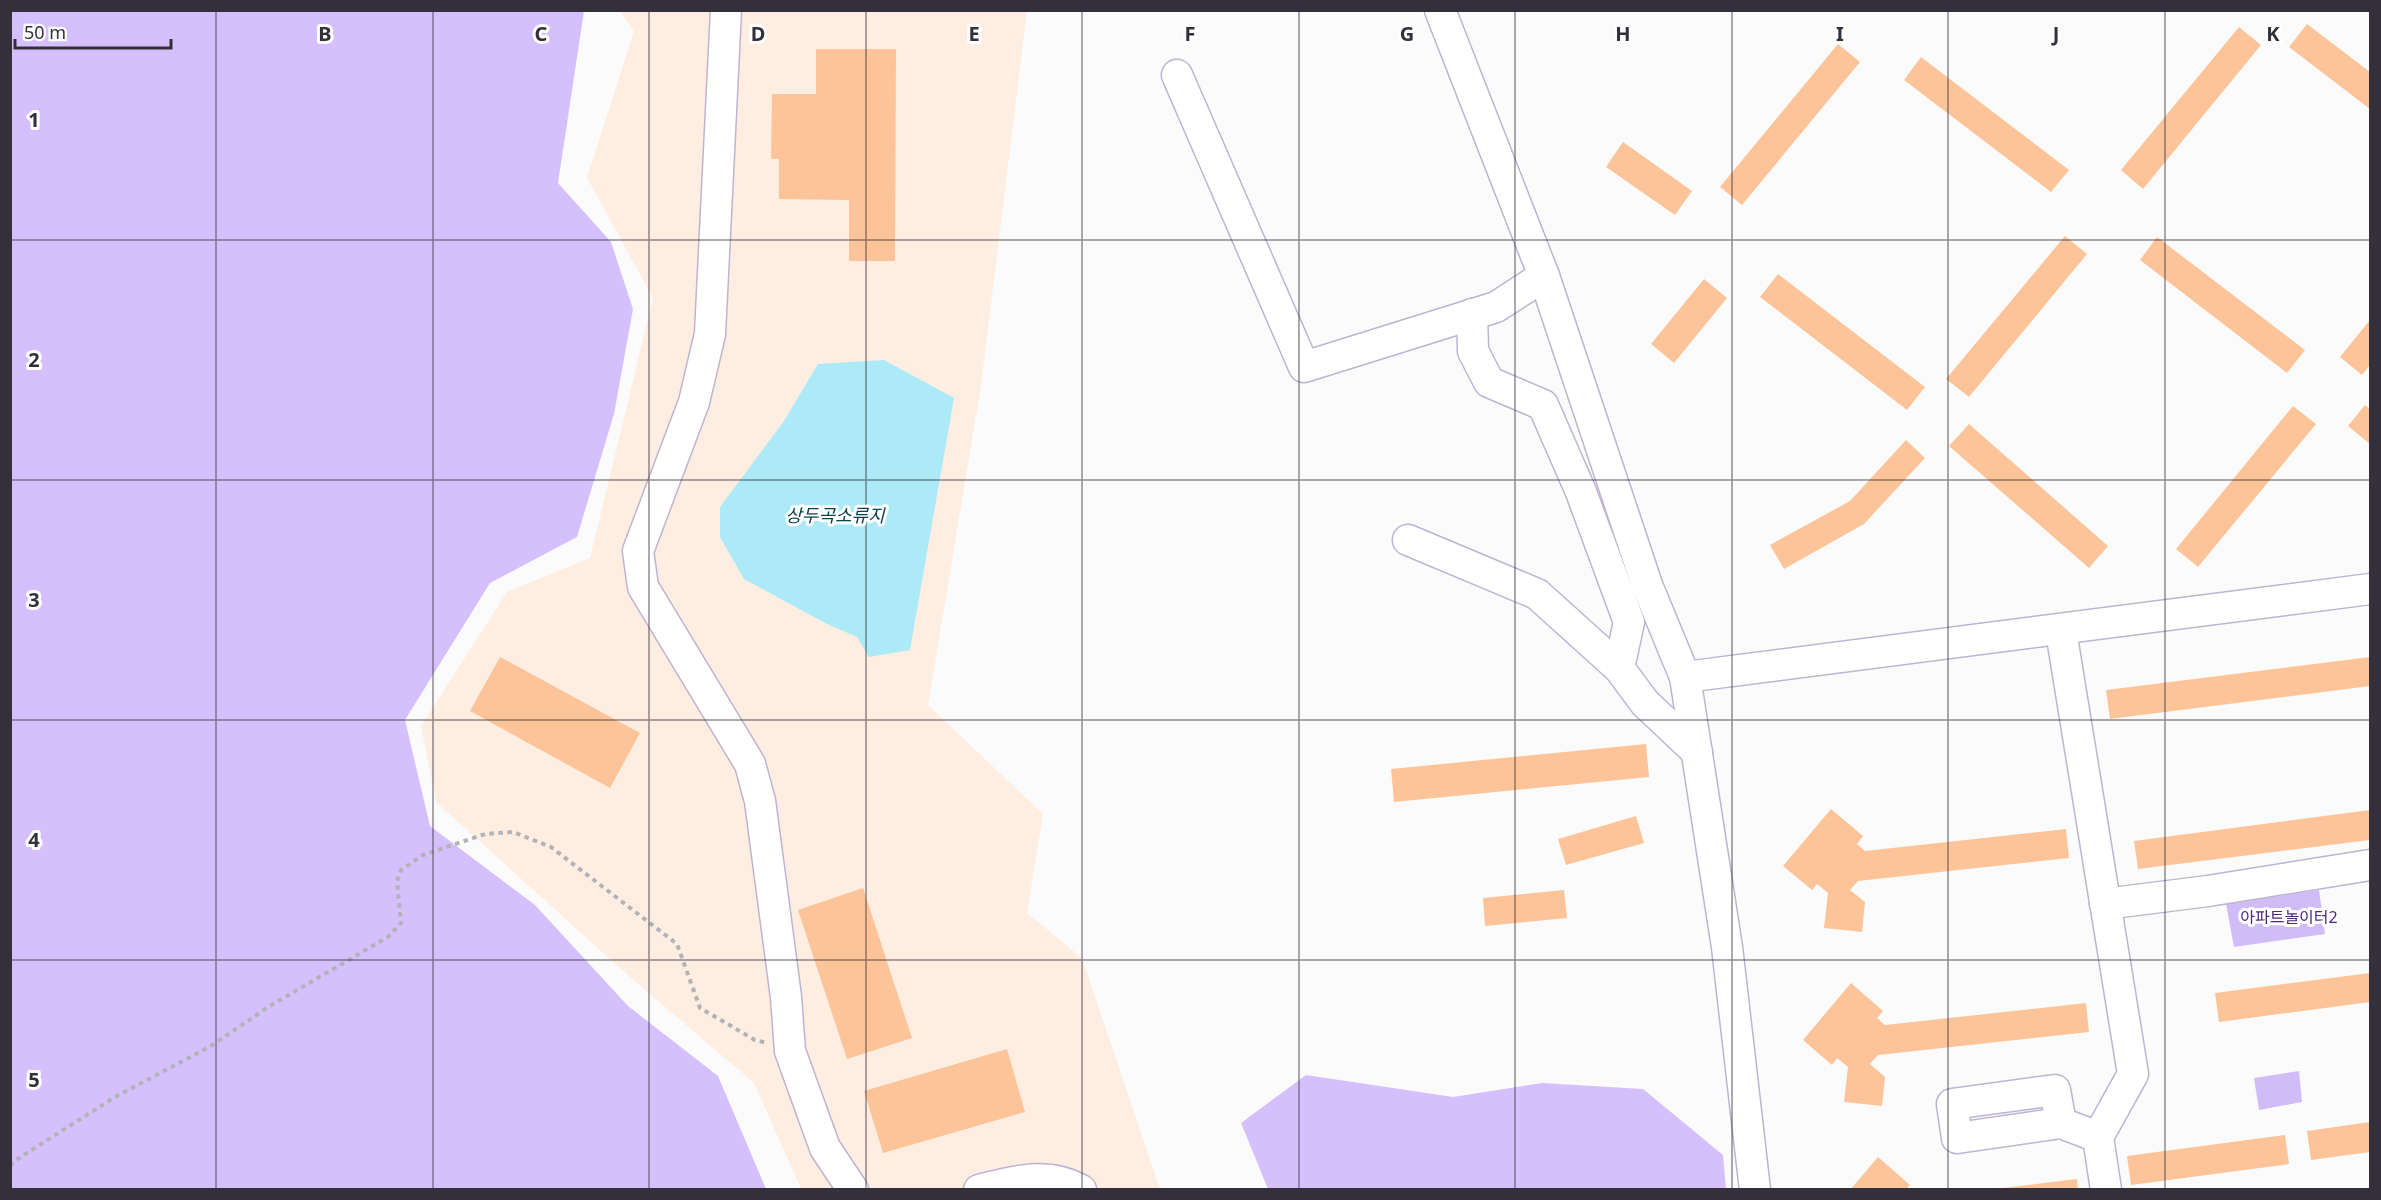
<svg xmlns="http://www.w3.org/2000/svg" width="2381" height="1200" viewBox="0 0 2381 1200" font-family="'Noto Sans','Noto Sans KR',sans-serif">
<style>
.education{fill:#feeee2}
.green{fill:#d0bcf7}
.forest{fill:#d5c0fd}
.water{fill:#aceaf8}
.building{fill:#fdc499}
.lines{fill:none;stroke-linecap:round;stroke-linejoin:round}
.minor-casing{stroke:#beb4d2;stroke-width:33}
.path{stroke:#b3b2b6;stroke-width:4;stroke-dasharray:4.5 4.5;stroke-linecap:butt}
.minor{stroke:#fff;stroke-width:30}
.grid{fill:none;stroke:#332f3b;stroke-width:1.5;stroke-opacity:0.55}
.labels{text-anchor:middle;stroke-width:6;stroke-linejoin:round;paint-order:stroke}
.park-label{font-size:16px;fill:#4f297f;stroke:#fff}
.water-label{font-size:18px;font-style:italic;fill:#0d424c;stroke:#fff}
.grid-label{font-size:20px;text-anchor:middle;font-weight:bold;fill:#332f3b;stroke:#fff;stroke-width:6;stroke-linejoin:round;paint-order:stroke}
</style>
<rect width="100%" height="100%" fill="#fbfbfb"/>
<!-- education -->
<polygon class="education" points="620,11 1027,11 981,386 928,705 1043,814 1027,913 1082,958 1160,1189 801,1189 754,1083 622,970 436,802 421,726 507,592 590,558 653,298 587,178 634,31"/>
<!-- green -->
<g class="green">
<polygon points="2319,890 2325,934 2234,947 2226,904"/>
<polygon points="2299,1071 2302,1102 2259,1110 2254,1078"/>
</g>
<!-- forest -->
<g class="forest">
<polygon points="10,11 584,11 558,183 611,242 633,309 614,414 577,537 490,583 405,720 430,826 535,905 628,1006 718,1076 766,1189 11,1189"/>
<polygon points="1306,1075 1453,1097 1542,1083 1643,1089 1723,1155 1726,1189 1268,1189 1241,1123"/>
</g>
<!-- water -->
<polygon class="water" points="884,360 954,398 910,650 869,657 857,637 825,623 744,579 720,537 720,507 784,421 818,364"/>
<!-- building -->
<g class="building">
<polygon points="2307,24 2370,72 2370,109 2289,47"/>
<polygon points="2239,27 2261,45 2143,189 2121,170"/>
<polygon points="1838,44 1860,62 1742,205 1720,187"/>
<polygon points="816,49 896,49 895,261 849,261 849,200 779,199 779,159 771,159 772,94 816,94"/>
<polygon points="1921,57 2069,170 2051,192 1904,80"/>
<polygon points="1623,142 1692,191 1675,215 1606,167"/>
<polygon points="2065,236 2087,254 1969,397 1946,379"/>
<polygon points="2157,237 2305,350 2287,373 2140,260"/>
<polygon points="1778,274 1925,387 1907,410 1760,297"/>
<polygon points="1704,279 1727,298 1674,363 1651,344"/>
<polygon points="2370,320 2370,365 2362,375 2340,357"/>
<polygon points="2365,405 2370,409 2370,444 2348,426"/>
<polygon points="2293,406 2316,424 2198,567 2176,549"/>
<polygon points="1969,424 2108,546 2089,568 1949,446"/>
<polygon points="1906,440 1925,458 1864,524 1784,569 1770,545 1850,501"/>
<polygon points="500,657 640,733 610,788 470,711"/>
<polygon points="2370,657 2370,686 2110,719 2106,690"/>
<polygon points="1646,744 1649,777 1394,802 1391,769"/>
<polygon points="1831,809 1863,836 1857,844 1865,851 2066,829 2069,858 1858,881 1850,890 1865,902 1862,932 1824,928 1828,893 1817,884 1812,890 1783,866"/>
<polygon points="2370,810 2370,840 2138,869 2134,841"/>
<polygon points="1636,816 1644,843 1566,865 1558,839"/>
<polygon points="863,888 912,1038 847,1059 798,910"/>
<polygon points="1564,890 1567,918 1485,926 1483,898"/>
<polygon points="2370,973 2370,1002 2219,1022 2215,993"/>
<polygon points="1851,983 1883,1011 1877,1018 1885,1025 2086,1003 2089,1032 1878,1055 1870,1064 1885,1077 1882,1106 1844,1102 1848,1067 1837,1058 1832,1065 1803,1040"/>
<polygon points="1007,1049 1025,1112 883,1153 864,1091"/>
<polygon points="2370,1122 2370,1152 2311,1160 2307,1131"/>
<polygon points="2285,1135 2289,1164 2131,1185 2127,1156"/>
<polygon points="1878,1157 1910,1185 1905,1190 1850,1190"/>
<polygon points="2077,1179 2078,1190 2004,1190 2004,1188"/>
</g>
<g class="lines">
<defs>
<g id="minor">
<polyline points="726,10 710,334 694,402 638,551 643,587 750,764 760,801 786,997 790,1051 825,1148 853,1190"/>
<polyline points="1440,10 1544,276 1647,585 1685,677 1727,947 1755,1190"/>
<polyline points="1177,75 1304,367 1496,307 1544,276"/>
<polyline points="1472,314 1473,351 1489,382 1543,405 1581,492 1629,622 1619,668 1645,703 1697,752"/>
<polyline points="1408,540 1537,594 1619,668"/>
<polyline points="2061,631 2133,1074 2098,1137 2106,1190"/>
<polyline points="1685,677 2370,589"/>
<polyline points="2105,904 2208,891 2370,865"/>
<polyline points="2061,1123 2055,1090 1952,1104 1957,1138 2061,1123 2098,1137"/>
<path d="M979,1190C1013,1181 1048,1171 1081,1190"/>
</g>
</defs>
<!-- minor casing -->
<use href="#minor" class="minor-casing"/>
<!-- path -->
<polyline class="path" points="10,1166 19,1158 115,1097 211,1046 268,1007 388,937 401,923 397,881 401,870 423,855 485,834 513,832 551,847 677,944 700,1008 755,1040 767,1043"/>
<!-- minor -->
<use href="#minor" class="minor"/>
</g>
<!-- grid -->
<path class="grid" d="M216,10V1190M433,10V1190M649,10V1190M866,10V1190M1082,10V1190M1299,10V1190M1515,10V1190M1732,10V1190M1948,10V1190M2165,10V1190M10,240H2370M10,480H2370M10,720H2370M10,960H2370"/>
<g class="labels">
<!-- park labels -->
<g class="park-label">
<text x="2289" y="923">아파트놀이터2</text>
</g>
<!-- water labels -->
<g class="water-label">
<text x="835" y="522">상두곡소류지</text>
</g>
</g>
<g class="grid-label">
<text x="325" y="41">B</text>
<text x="541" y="41">C</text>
<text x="758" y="41">D</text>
<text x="974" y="41">E</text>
<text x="1190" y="41">F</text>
<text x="1407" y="41">G</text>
<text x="1623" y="41">H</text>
<text x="1840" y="41">I</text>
<text x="2056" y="41">J</text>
<text x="2273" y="41">K</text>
<text x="34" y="127">1</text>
<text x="34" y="367">2</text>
<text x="34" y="607">3</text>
<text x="34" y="847">4</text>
<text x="34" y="1087">5</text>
</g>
<!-- border -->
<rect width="2381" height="1200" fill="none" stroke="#332f3b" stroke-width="24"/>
<!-- scale -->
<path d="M15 39v9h156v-9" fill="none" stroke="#332f3b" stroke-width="3"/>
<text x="24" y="39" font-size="18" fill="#332f3b" stroke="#ffffff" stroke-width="4.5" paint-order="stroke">50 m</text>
</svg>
